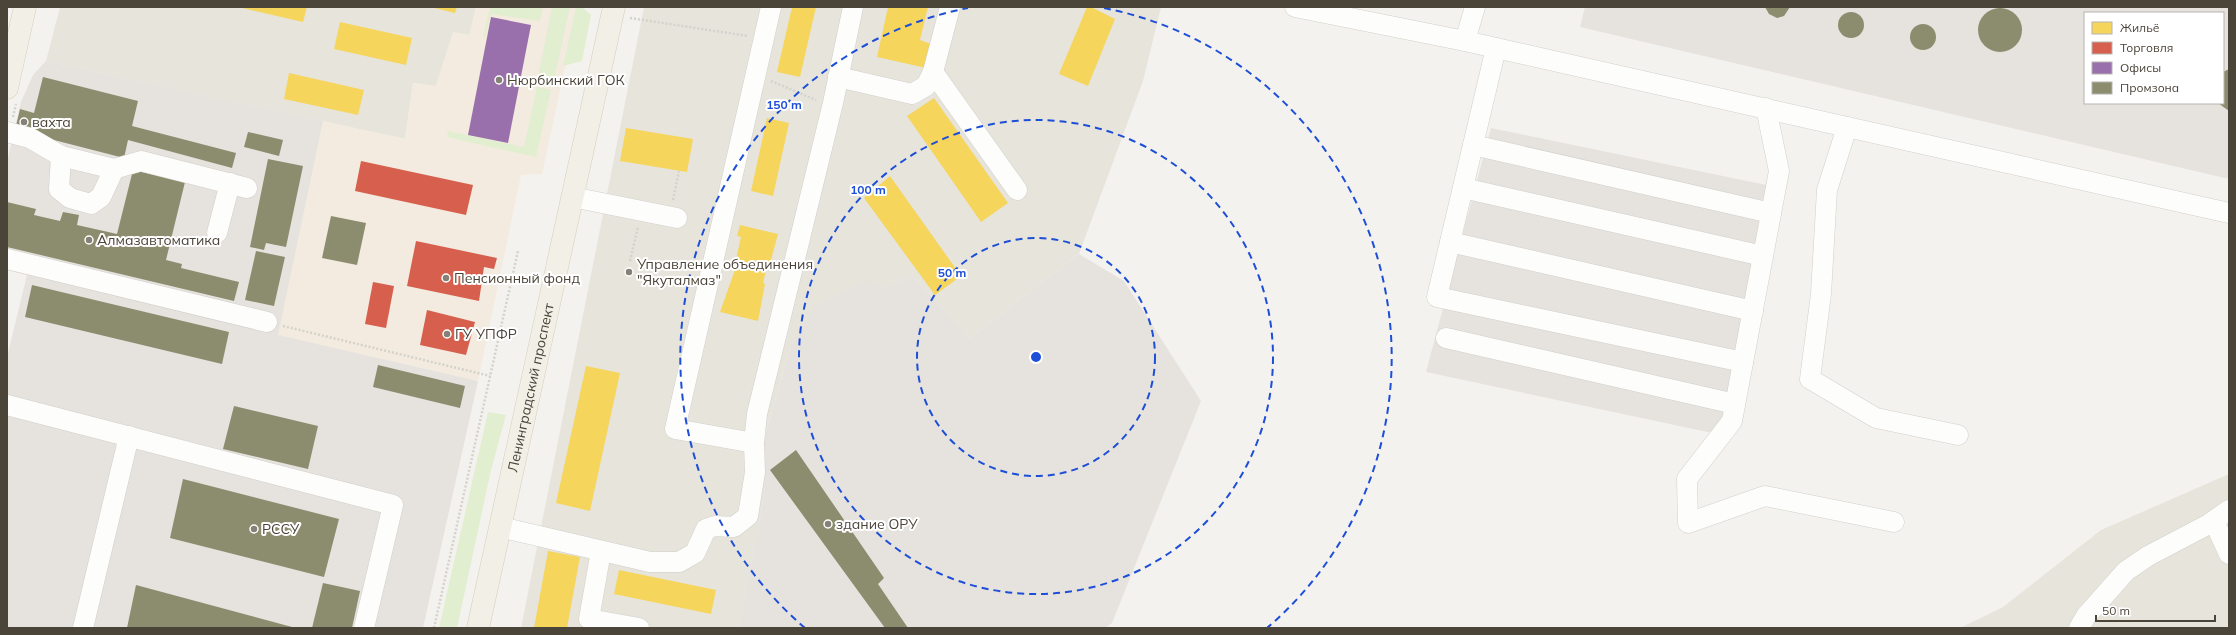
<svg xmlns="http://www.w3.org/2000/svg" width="2236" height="635" viewBox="0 0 2236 635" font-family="Mulish,sans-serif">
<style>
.residential{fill:#e7e4dc}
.commercial{fill:#f3ebdf}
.industrial{fill:#e6e2de;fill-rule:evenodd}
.green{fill:#e1eecf}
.homes{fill:#f6d55c}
.shops{fill:#d6604d}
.offices{fill:#9970ab}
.industry{fill:#8c8c6e}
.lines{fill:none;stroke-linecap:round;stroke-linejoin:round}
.minor-casing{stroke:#d2d0cb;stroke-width:21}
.major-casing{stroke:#d6cebb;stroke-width:23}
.path{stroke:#d3d2cc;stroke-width:2.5;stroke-dasharray:2 2;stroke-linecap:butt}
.minor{stroke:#fdfdfc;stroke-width:20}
.major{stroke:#f2efe6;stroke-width:22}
.ring{fill:none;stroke:#1d4ed8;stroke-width:2;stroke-dasharray:7 5}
.poi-dot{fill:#868178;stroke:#fff;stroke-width:1.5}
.labels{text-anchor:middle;stroke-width:4;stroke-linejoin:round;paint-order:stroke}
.poi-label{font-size:14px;fill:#4b4439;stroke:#fff;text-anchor:start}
.street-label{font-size:14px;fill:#4b4439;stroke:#fff}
.centre{fill:#1d4ed8;stroke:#fff;stroke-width:2}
.ring-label{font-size:12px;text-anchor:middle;font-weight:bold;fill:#1d4ed8;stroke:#fff;stroke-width:4;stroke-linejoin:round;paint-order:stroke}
</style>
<rect width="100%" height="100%" fill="#f4f2ee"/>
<!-- residential -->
<g class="residential">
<polygon points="60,7 476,7 470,35 453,33 436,86 413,83 405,139 46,61"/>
<polygon points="644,7 1161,7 1143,81 1079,254 970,338 912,276 883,287 791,346 759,456 765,492 738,628 521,628"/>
<polygon points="2229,474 2229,628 1960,628 2003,607 2101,530"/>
</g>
<!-- commercial -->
<polygon class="commercial" points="476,7 578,7 542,174 521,175 478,381 277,335 323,121 405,139 413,83 436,86 453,32 469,35"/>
<!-- industrial -->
<g class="industrial">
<path d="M1585,7H2229V179L1580,27ZM2085,13H2223V103H2085Z"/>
<polygon points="46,61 323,121 278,335 478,381 423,628 7,628 7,357 27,275 7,270 7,162 21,102 33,75"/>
<polygon points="1491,128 1771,186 1732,389 1717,434 1426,372"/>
<polygon points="1079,254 1124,281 1201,401 1112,623 1105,628 738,628 765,492 759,457 791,346 815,305 870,280 883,287 912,276 970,338"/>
</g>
<!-- green -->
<g class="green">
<polygon points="490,7 543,7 540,21 491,14 485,37 483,37"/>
<polygon points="552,7 570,7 554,80 538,77"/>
<polygon points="576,7 582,7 591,15 582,61 563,66"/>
<polygon points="537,87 551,90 536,157 447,137 448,131 524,147"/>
<polygon points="488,412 506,415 491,470 457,628 439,628"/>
</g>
<!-- homes -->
<g class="homes">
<polygon points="238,7 307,7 303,22"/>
<polygon points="430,7 457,7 455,13"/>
<polygon points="792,7 816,7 800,77 777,72"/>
<polygon points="888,7 928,7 920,40 931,44 926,68 877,57"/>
<polygon points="1087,7 1091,7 1115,19 1088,86 1059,74"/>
<polygon points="340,22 412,38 406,65 334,49"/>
<polygon points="289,73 364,90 358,115 284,99"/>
<polygon points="934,98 1008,203 981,222 907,116"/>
<polygon points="767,118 789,123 773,196 751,191"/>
<polygon points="626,128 693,139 687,172 620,161"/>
<polygon points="890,176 961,276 935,295 864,198"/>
<polygon points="740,225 778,234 768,271 766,270 763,283 765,284 758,321 720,312 737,264 735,264 741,237 737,236"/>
<polygon points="586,366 620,373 590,511 556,503"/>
<polygon points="548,551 580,557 567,628 534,628"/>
<polygon points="619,570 716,590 711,614 614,594"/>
</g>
<!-- shops -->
<g class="shops">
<polygon points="361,161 473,185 466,215 355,191"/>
<polygon points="416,241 497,258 494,269 484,267 479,301 407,286"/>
<polygon points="373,282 394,286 386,328 365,324"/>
<polygon points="427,310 475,322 466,355 420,345"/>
</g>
<!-- offices -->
<polygon class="offices" points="491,17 531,25 508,143 468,135"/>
<!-- industry -->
<g class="industry">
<polygon points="1765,7 1790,7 1784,16 1777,18 1769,14"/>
<circle cx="2000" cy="30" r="22"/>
<circle cx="1851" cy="25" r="13"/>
<circle cx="1923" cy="37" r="13"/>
<polygon points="2229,69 2229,111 2218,103 2223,103 2223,72"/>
<polygon points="43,77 138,101 132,126 236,153 232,168 128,140 124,158 15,130 20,109 34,113"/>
<polygon points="248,132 283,140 279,156 244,147"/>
<polygon points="268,159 303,166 286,247 266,243 264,250 250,247"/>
<polygon points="133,170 185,182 166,260 182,264 181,268 239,282 234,301 7,247 7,202 36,209 34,215 60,221 63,212 79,215 77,225 117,234"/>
<polygon points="331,216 366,223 357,265 322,258"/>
<polygon points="256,251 285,257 274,306 245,300"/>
<polygon points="32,285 229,332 222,364 25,317"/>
<polygon points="378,365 465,386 460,408 373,387"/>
<polygon points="234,406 318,426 308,469 223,449"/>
<polygon points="796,450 884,578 878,584 908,628 885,628 770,470"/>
<polygon points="183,479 339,519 324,577 170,538"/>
<polygon points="323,583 360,591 352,628 312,628"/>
<polygon points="136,585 292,627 292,628 127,628"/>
</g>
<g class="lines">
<defs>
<g id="minor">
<polyline points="1295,7 1465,41 2229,213"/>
<polyline points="1465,41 1475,7"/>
<polyline points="1496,48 1437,297 1743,362"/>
<polyline points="933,72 1017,190"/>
<polyline points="838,77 912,94 926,86 933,72 950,7"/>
<polyline points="1766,108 1779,171 1732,421 1687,479 1688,523 1765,496 1894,522"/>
<polyline points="1847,127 1827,190 1821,294 1810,379 1876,418 1958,435"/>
<polyline points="7,132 30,138 61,156 59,189 70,198 91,204 101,197 114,169 141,161 247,188"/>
<polyline points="1473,145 1771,213"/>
<polyline points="61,156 114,169"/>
<polyline points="1463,188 1763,256"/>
<polyline points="572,197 677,218"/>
<polyline points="217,233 230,183"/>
<polyline points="1450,242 1753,311"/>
<polyline points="7,259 267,322"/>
<polyline points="1446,338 1735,404"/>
<polyline points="7,405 393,505 364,628"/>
<polyline points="754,443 675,429 771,7"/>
<polyline points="2214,521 2229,554"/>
<polyline points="500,527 650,562 679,562 695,553 706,529 715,526 734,527 748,516 755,472 754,443 757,414 833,103 853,7"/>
<polyline points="601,551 589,619 639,628"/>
<polyline points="83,628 129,436"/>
<polyline points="2079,628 2086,616 2126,571 2148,556 2209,524 2229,510"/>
</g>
<g id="major">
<polyline points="7,88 25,7"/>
<path id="s1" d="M478,628L614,7"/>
</g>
</defs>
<!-- minor casing -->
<use href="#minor" class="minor-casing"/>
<!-- major casing -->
<use href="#major" class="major-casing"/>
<!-- path -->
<g class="path">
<polyline points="630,18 748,36"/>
<polyline points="771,81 816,100"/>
<polyline points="13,117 16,104"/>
<polyline points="673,200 679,171"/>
<polyline points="630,261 638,227"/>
<polyline points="283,326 490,376"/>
<polyline points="434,628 518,251"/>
</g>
<!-- minor -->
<use href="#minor" class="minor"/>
<!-- major -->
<use href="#major" class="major"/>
</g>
<!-- distance rings -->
<g class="ring">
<circle cx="1036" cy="357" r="119"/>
<circle cx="1036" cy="357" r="237"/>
<path d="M805 628A356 356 0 0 1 968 8M1104 8A356 356 0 0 1 1267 628"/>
</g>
<!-- markers -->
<g class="poi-dot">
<circle cx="499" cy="80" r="4"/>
<circle cx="24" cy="122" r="4"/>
<circle cx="89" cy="240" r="4"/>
<circle cx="629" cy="272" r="4"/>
<circle cx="446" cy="278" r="4"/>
<circle cx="447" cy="334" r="4"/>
<circle cx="828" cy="524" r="4"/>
<circle cx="254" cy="529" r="4"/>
</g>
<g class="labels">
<!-- poi labels -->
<g class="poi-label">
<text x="507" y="85">Нюрбинский ГОК</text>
<text x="32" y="127">вахта</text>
<text x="97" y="245">Алмазавтоматика</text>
<text x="637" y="269">Управление объединения<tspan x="637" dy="16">"Якуталмаз"</tspan></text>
<text x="454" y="283">Пенсионный фонд</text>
<text x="455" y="339">ГУ УПФР</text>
<text x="836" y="529">здание ОРУ</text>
<text x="262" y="534">РССУ</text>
</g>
<!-- street labels -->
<g class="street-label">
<text dy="5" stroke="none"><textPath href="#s1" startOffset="246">Ленинградский проспект</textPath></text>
</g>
</g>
<circle cx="1036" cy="357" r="6" class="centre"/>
<g class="ring-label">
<text x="784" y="109">150 m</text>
<text x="868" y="194">100 m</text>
<text x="952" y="277">50 m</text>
</g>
<!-- border -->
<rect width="2236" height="635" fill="none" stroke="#4b4439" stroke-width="16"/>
<!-- legend -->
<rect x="2084" y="12" width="140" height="92" fill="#ffffff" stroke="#b7b4b0"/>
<rect x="2092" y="22" width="20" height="12" fill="#f6d55c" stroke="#b7b4b0"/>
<text x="2120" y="32" font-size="12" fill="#4b4439">Жильё</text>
<rect x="2092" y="42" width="20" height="12" fill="#d6604d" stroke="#b7b4b0"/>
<text x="2120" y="52" font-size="12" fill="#4b4439">Торговля</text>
<rect x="2092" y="62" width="20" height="12" fill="#9970ab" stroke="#b7b4b0"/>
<text x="2120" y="72" font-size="12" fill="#4b4439">Офисы</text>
<rect x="2092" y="82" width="20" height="12" fill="#8c8c6e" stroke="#b7b4b0"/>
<text x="2120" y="92" font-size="12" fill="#4b4439">Промзона</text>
<!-- scale -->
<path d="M2096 615v6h119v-6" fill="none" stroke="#4b4439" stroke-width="2"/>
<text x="2102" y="615" font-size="12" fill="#4b4439" stroke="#ffffff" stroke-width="3" paint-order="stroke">50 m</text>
</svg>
